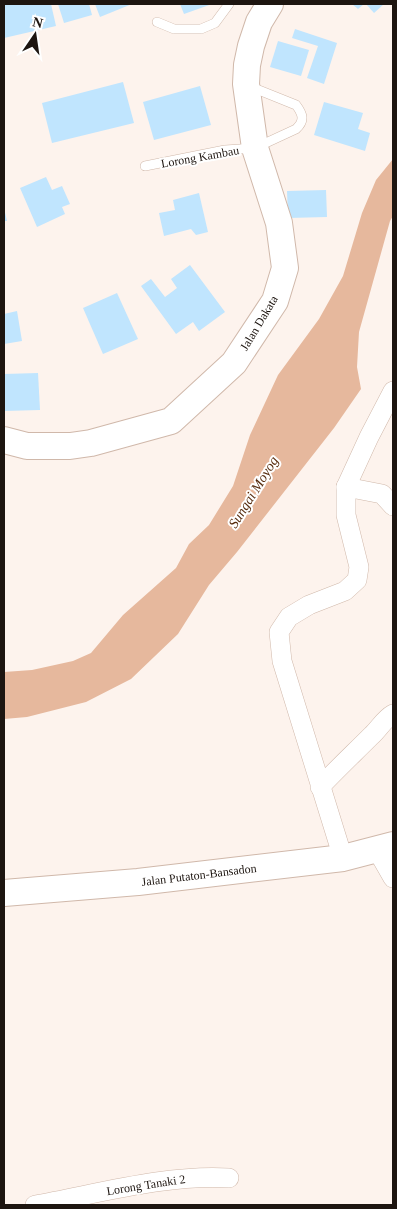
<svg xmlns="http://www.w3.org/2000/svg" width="397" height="1209" viewBox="0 0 397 1209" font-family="'Times New Roman',serif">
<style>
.water{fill:#e6b89d}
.building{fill:#c0e5fe}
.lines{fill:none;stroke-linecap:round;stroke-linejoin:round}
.lane-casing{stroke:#d0b8aa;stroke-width:10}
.street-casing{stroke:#d0b8aa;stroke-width:20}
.secondary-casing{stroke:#d0b8aa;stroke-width:28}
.lane{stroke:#fff;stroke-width:9}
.street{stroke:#fff;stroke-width:19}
.secondary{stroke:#fff;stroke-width:26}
.labels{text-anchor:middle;stroke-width:4;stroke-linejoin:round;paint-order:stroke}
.street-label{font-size:12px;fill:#1d1510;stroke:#fff}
.water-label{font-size:14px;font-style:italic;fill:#562b0d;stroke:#fff}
</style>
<rect width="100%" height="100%" fill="#fdf3ed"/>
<!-- water -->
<polygon class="water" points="393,159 393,216 390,221 359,332 357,367 361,389 334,428 237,552 209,585 178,634 131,679 86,702 27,717 4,719 4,672 32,670 73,661 91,653 123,615 176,568 189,544 209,525 233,486 250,435 278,375 319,319 343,276 362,213 376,180"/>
<!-- building -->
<g class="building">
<polygon points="7,4 51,4 56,26 4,38 4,5"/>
<polygon points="58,4 89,4 92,15 64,23"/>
<polygon points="95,4 132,4 100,17"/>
<polygon points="180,4 212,4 184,14"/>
<polygon points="352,4 364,4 358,9"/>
<polygon points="366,4 384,4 374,13"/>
<polygon points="295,29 337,43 324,84 307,78 318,46 292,38"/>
<polygon points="278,41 309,50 301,76 270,67"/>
<polygon points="123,82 134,123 52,143 42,103"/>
<polygon points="200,86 211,125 154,140 143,102"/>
<polygon points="324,102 363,113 358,129 370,133 365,151 314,135"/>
<polygon points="46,177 52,190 62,186 70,204 62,207 65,214 37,227 20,188"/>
<polygon points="326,190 327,217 288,218 287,191"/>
<polygon points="199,193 208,232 196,235 191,229 164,236 159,213 175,210 173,200"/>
<polygon points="4,208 7,221 4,221"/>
<polygon points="190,265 225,312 199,331 193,322 176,334 141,286 151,279 165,297 177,288 171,279"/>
<polygon points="117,293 138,339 103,354 83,308"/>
<polygon points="17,311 22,341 4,344 4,314"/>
<polygon points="38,373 40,410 4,411 4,374"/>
</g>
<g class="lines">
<defs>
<g id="lane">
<polyline points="157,22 174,29 201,29 215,23 229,4"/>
<path d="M145,166L225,150L255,148L296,129C305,121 303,114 296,105L249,86"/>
</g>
<g id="street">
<polyline points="346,487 382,494 393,506"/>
<path d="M320,787C336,770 354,753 371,736C379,729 384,719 393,714"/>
<polyline points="377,850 393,878"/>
<polyline points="343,858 282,661 279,632 289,617 309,605 345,591 357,580 359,567 346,515 346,487 369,437 393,391"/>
<path d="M35,1205C97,1194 167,1174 229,1178"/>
</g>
<g id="secondary">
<polyline points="4,440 27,446 70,446 91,443 171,421 234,363 275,301 285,268 279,223 255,148 246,84 247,65 251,46 259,22 270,4"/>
<polyline points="4,893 138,882 343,858 393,845"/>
</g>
</defs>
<!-- lane casing -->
<use href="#lane" class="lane-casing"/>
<!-- street casing -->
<use href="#street" class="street-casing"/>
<!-- secondary casing -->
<use href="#secondary" class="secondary-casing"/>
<!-- lane -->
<use href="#lane" class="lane"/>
<!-- street -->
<use href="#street" class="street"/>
<!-- secondary -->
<use href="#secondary" class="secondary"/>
</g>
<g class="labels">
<!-- street labels -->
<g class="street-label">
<text transform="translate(200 157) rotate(-10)" y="4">Lorong Kambau</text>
<text transform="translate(259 323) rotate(-59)" y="4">Jalan Dakata</text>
<text transform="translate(199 875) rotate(-7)" y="4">Jalan Putaton-Bansadon</text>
<text transform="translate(146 1185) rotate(-9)" y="4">Lorong Tanaki 2</text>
</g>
<!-- water labels -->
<g class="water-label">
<text transform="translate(253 492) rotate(-58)" y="5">Sungai Moyog</text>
</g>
</g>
<!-- border -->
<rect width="397" height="1209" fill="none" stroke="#1d1510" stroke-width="10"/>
<!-- north arrow -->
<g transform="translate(35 35) rotate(13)" stroke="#ffffff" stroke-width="4" paint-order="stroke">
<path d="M0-4L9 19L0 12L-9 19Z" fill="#1d1510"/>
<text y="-8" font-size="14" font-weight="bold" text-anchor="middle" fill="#1d1510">N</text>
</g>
</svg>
